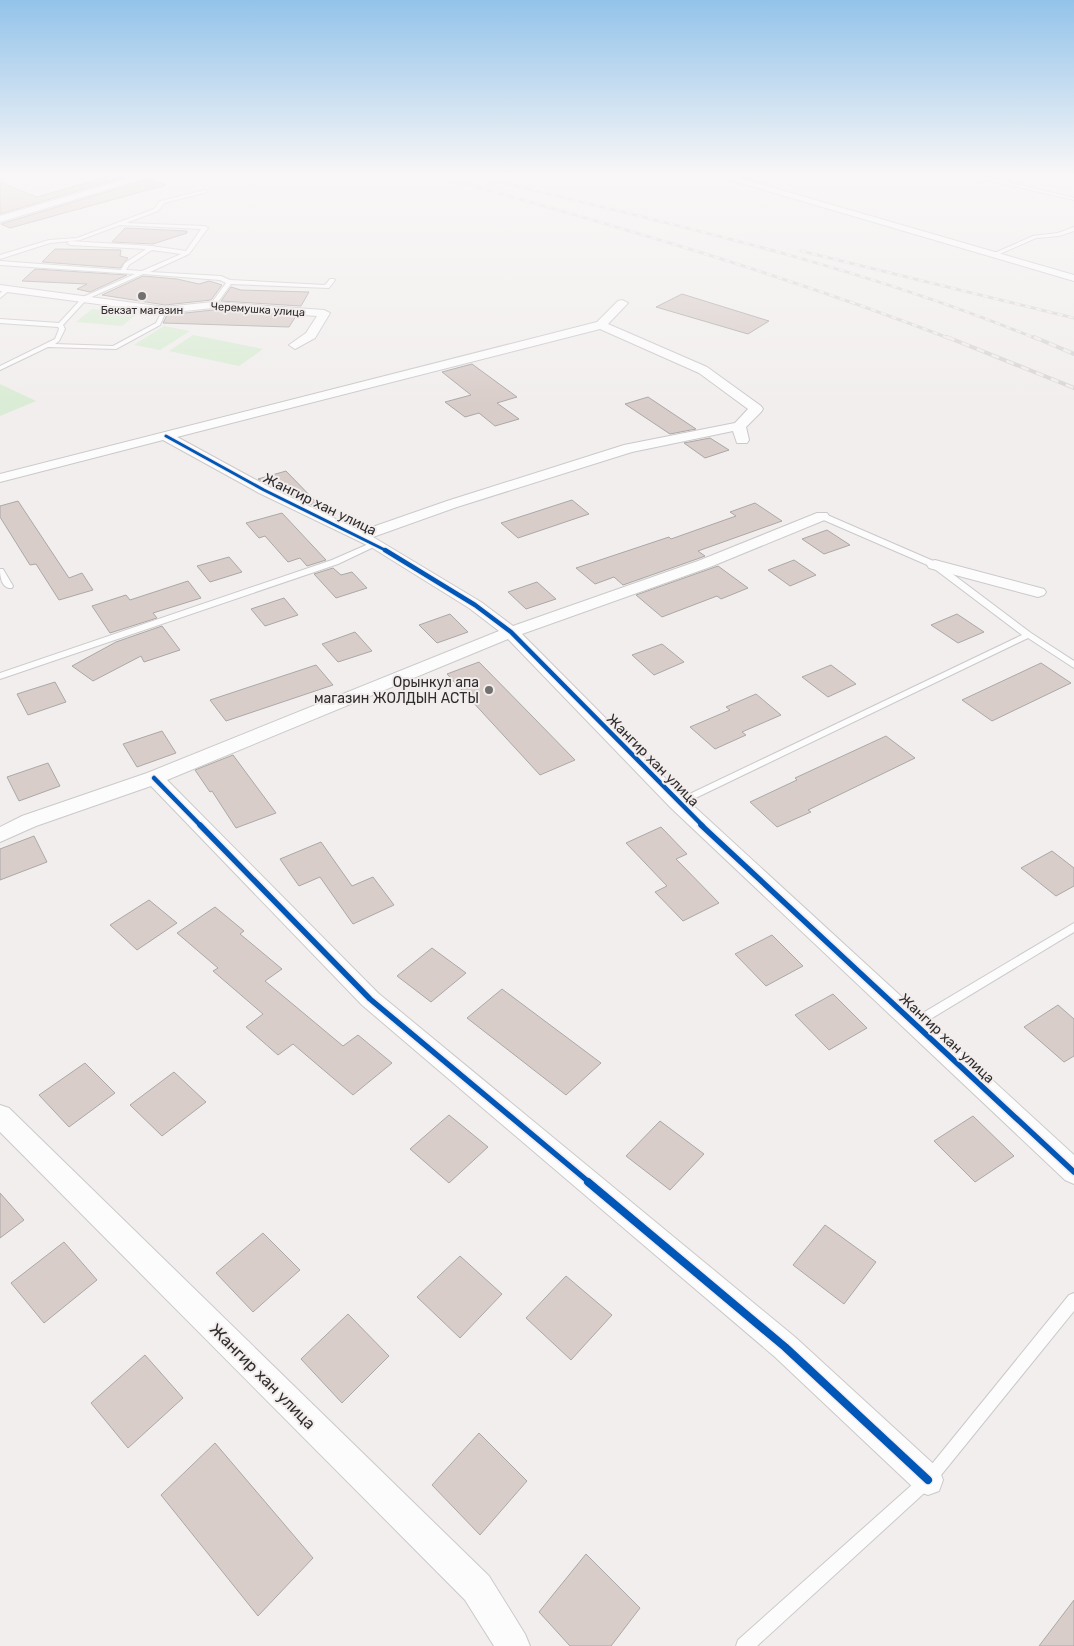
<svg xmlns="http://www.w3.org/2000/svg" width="1074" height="1646" viewBox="0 0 1074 1646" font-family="Rubik,sans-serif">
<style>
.green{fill:#daecd5}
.building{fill:#d9cdc9;stroke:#aaa8a8}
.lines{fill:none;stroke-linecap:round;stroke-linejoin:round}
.lane-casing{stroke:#cbc9c9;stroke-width:2}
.street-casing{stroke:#cbc9c9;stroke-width:2}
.lane{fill:#fdfcfc;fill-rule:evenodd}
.street{fill:#fdfcfc;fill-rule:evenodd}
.rail-far1-casing{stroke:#d8d6d6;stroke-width:3}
.rail-casing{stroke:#d8d6d6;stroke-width:4}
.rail-far1{stroke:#f2edec;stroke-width:2;stroke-dasharray:5.5;stroke-linecap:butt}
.rail{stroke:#f2edec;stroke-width:2.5;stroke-dasharray:8;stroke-linecap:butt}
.cycleway-far3-casing{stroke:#f2edec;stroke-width:5}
.cycleway-far2-casing{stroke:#f2edec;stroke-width:7}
.cycleway-far1-casing{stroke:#f2edec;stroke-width:9}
.cycleway-casing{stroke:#f2edec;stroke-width:11}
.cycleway-far3{stroke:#0057b8;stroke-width:3}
.cycleway-far2{stroke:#0057b8;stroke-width:4.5}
.cycleway-far1{stroke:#0057b8;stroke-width:5.5}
.cycleway{stroke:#0057b8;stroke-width:8}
.poi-dot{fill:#737170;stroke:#f2edec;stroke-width:2}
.labels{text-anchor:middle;stroke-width:4;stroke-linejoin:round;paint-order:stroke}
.far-street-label{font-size:11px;fill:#2f2d2d;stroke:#f2edec}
.far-poi-label{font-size:11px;fill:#2f2d2d;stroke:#f2edec}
.street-label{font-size:14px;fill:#2f2d2d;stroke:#f2edec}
.poi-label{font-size:14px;fill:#2f2d2d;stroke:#f2edec;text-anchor:end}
.near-street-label{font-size:16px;fill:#2f2d2d;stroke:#f2edec}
</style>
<rect width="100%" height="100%" fill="#f1eeed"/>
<!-- green -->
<g class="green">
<polygon points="92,309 137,314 122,326 76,322"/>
<polygon points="164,326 190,331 160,350 134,345"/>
<polygon points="193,335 263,349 239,366 169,351"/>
<polygon points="0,384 36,401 0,416"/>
</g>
<!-- building -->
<g class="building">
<polygon points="117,174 135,174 0,214 0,182 37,197"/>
<polygon points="149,179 166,185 10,228 1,224"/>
<polygon points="125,228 187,231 187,233 153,244 112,242"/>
<polygon points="55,249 121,250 120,256 128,258 120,268 42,262"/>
<polygon points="35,269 127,275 90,292 77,289 87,284 22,281"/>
<polygon points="143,276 177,279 199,284 209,281 222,285 211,300 165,305 102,295"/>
<polygon points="231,287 241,290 309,292 301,306 221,301"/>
<polygon points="682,294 769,321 748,334 656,307"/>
<polygon points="213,310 296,316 289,327 163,323 167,315"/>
<polygon points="472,364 517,397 497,403 519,419 495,426 479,413 465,417 445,402 471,395 442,372"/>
<polygon points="648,397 696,429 670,434 625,404"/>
<polygon points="710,438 729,450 705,458 684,443"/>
<polygon points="286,471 319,505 314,506 258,479"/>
<polygon points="572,500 589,514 518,538 501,523"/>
<polygon points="18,501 69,578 82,573 93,590 59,600 36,564 30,565 0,517 0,506"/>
<polygon points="755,503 782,521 698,551 705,556 697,559 623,585 614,577 595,584 576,568 669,537 671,539 736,516 730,512"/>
<polygon points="282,513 326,560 307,566 300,558 288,562 265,536 259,538 246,523"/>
<polygon points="827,530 850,545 824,554 802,539"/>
<polygon points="229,557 242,572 210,582 197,566"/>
<polygon points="794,560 816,575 790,586 768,570"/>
<polygon points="718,566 748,588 721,599 717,596 662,617 636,595"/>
<polygon points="333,568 341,575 352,572 367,588 336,598 314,574"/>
<polygon points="188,581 201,598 153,613 157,618 110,633 92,606 126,595 130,600"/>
<polygon points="537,582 556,599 526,609 508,592"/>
<polygon points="284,598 298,615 265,626 251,609"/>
<polygon points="450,614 468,632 437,643 419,625"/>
<polygon points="957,614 984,632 958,643 931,625"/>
<polygon points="162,626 180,650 144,662 141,656 93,681 72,666 116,642"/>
<polygon points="355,632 372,651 338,662 322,644"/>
<polygon points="662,644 684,662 654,675 632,655"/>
<polygon points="479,662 532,716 575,760 540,775 447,674"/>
<polygon points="1041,663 1071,683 992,721 962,700"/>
<polygon points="316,665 333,685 226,721 210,700"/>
<polygon points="831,665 856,684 828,697 802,677"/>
<polygon points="55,682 66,702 28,715 17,694"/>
<polygon points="756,694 781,715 742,732 746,735 715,749 690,727 730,710 726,707"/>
<polygon points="162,731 176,753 137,767 123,744"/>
<polygon points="886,736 915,758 808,810 811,812 777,827 750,802 797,780 795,778"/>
<polygon points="233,755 276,813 236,828 212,791 210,792 195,770"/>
<polygon points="48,763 60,786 19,801 7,777"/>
<polygon points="661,827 687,854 676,859 719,903 683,921 655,892 667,886 626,843"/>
<polygon points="34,836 47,862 0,880 0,849"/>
<polygon points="321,842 352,886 373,877 394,905 353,924 320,877 299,886 280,859"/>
<polygon points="1052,851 1074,868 1074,886 1056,896 1021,868"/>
<polygon points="149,900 177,923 137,950 110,925"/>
<polygon points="215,907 244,931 240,934 282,969 265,981 343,1046 358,1035 392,1063 353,1095 293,1044 278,1055 246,1027 263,1014 213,971 218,968 177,933"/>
<polygon points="772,935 803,966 766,986 735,954"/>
<polygon points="432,948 466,973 431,1002 397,976"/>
<polygon points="502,989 601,1063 566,1095 467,1018"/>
<polygon points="833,994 867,1028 829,1050 795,1015"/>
<polygon points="1058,1005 1074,1019 1074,1056 1064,1062 1024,1027"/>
<polygon points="85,1063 115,1093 69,1127 39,1095"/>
<polygon points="174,1072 206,1102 162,1136 130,1105"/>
<polygon points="449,1115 488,1147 449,1183 410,1149"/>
<polygon points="973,1116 1014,1156 975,1182 934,1141"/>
<polygon points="660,1121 704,1154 670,1190 626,1156"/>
<polygon points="0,1193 24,1220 0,1238"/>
<polygon points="825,1225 876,1262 844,1304 793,1265"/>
<polygon points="263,1233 300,1270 253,1312 216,1273"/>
<polygon points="64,1242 97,1280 44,1323 11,1283"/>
<polygon points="460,1256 502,1294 460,1338 417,1297"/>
<polygon points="566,1276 612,1315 571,1360 526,1318"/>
<polygon points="348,1314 389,1356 342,1403 301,1359"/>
<polygon points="145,1355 183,1398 128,1448 91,1403"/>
<polygon points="479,1433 527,1481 480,1535 432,1485"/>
<polygon points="215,1443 313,1558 258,1616 161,1495"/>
<polygon points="586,1554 640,1608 611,1646 570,1646 539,1612"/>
<polygon points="1074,1600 1074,1646 1039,1646"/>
</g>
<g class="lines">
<defs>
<g id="lane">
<polygon points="972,174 1074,198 1074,200 966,175"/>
<path d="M205,190L207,192L164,203L158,211L126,223L205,226L208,228L189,254L150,272L221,276L230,280L325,285L330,279H334L335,280L329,288L231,284L215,306L213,307L210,305L226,283L220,280L143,274L87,299L63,325L65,329L59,341L55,344L113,346L156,323L163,309H167L160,325L116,349L48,347L0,370V366L55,339L59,329L58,327L0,323V319L59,323L83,297L135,274L0,265V261L121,270L125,263L146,249L70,245L67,243L70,241L152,246L186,251L201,229L120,225L80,240L50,243L0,259V255L49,240L77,238L154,209L160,201ZM152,250L181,254L142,271L126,270L129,265Z"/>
<polygon points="1074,227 1074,231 1059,236 1036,238 995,256 990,255 1033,236 1058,233"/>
<polygon points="6,288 11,289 0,298 0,293"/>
<polygon points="819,514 825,514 938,563 1031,633 1074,661 1074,668 1028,638 681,805 675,805 673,803 675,801 1022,635 932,567 819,518"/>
<polygon points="373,542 376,542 380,544 338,564 0,679 0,673 332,560"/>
<path d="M0,569H3L13,586L12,588H9C1,586 0,576 0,569Z"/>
<polygon points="1074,923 1074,932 919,1026 915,1028 911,1026 909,1023 911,1020"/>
<polygon points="1074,1293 1074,1311 933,1485 757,1646 736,1646 738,1640 923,1475 1069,1295"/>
</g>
<g id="street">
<polygon points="0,174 11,174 0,180"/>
<polygon points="143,174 159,174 0,222 0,216"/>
<polygon points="710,174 726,174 1074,275 1074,281"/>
<polygon points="0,285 165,307 213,302 324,310 330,313 315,338 295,349 289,345 306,333 317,316 213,308 165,313 0,291"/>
<path d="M622,300L628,303L608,324L707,367L761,406L763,409L761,412L746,427L749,440L747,443H737L733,431L632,452L457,507L373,537L481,602L513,626L698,561L817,513H827L829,516L827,519L710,567L522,634L685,798L1074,1155V1184L1065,1180L671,808L508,639L167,780L378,993L795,1337L939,1469L943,1480L939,1491L928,1495L917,1491L775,1357L362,1005L151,786L36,826L0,842V827L22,816L147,773L499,631L469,608L371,547L259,493L163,440L0,482V474L597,322L618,301ZM600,329L699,373L748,409L735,423L624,445L447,501L361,531L269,487L177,437Z"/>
<polygon points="935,560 1044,589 1046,592 1044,595 1038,597 929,568 927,565 929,562"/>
<polygon points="0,1105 9,1108 489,1576 525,1634 530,1646 494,1646 465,1600 0,1132"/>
</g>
</defs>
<!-- lane casing -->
<use href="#lane" class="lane-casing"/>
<!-- street casing -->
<use href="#street" class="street-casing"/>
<!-- lane -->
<use href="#lane" class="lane"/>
<!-- street -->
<use href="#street" class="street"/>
<defs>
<g id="rail-far1">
<path d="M429,174C605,222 780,273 951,339"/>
<path d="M466,174C659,221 853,263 1037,339"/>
<polyline points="801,251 1074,318"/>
</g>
<g id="rail">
<polyline points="947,337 1074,388"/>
<polyline points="1034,337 1074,354"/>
</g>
</defs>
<!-- rail-far1 casing -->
<use href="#rail-far1" class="rail-far1-casing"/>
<!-- rail casing -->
<use href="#rail" class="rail-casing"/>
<!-- rail-far1 -->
<use href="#rail-far1" class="rail-far1"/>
<!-- rail -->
<use href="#rail" class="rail"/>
<defs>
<polyline id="cycleway-far3" points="166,436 264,490 387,551"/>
<g id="cycleway-far2">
<polyline points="385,550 475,605 511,632 703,826"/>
<polyline points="154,778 201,826"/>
</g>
<g id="cycleway-far1">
<polyline points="200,825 370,999 590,1183"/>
<polyline points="701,825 1074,1172"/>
</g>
<polyline id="cycleway" points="588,1182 785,1347 928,1480"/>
</defs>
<!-- cycleway-far3 casing -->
<use href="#cycleway-far3" class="cycleway-far3-casing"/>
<!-- cycleway-far2 casing -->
<use href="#cycleway-far2" class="cycleway-far2-casing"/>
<!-- cycleway-far1 casing -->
<use href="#cycleway-far1" class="cycleway-far1-casing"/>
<!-- cycleway casing -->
<use href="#cycleway" class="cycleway-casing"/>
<!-- cycleway-far3 -->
<use href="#cycleway-far3" class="cycleway-far3"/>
<!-- cycleway-far2 -->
<use href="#cycleway-far2" class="cycleway-far2"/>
<!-- cycleway-far1 -->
<use href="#cycleway-far1" class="cycleway-far1"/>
<!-- cycleway -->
<use href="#cycleway" class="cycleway"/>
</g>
<!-- sky -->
<linearGradient id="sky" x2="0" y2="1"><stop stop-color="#93c3ea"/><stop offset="0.43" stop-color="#f9f7f7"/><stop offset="1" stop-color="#f9f7f7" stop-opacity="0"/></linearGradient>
<rect width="1074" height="405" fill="url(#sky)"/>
<!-- markers -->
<g class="poi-dot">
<circle cx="142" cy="296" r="5"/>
<circle cx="489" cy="690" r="5"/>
</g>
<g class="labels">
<!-- far-street labels -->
<g class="far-street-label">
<text transform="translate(258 309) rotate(4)" y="4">Черемушка улица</text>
</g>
<!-- far-poi labels -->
<g class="far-poi-label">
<text x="142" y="314">Бекзат магазин</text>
</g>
<!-- street labels -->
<g class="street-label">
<text transform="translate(320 504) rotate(26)" y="5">Жангир хан улица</text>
<text transform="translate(653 760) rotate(45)" y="5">Жангир хан улица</text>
<text transform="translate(947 1038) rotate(43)" y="5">Жангир хан улица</text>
</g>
<!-- poi labels -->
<g class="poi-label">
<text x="479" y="687">Орынкул апа<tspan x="479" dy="16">магазин ЖОЛДЫН АСТЫ</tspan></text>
</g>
<!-- near-street labels -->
<g class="near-street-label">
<text transform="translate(263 1376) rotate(45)" y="6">Жангир хан улица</text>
</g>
</g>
</svg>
